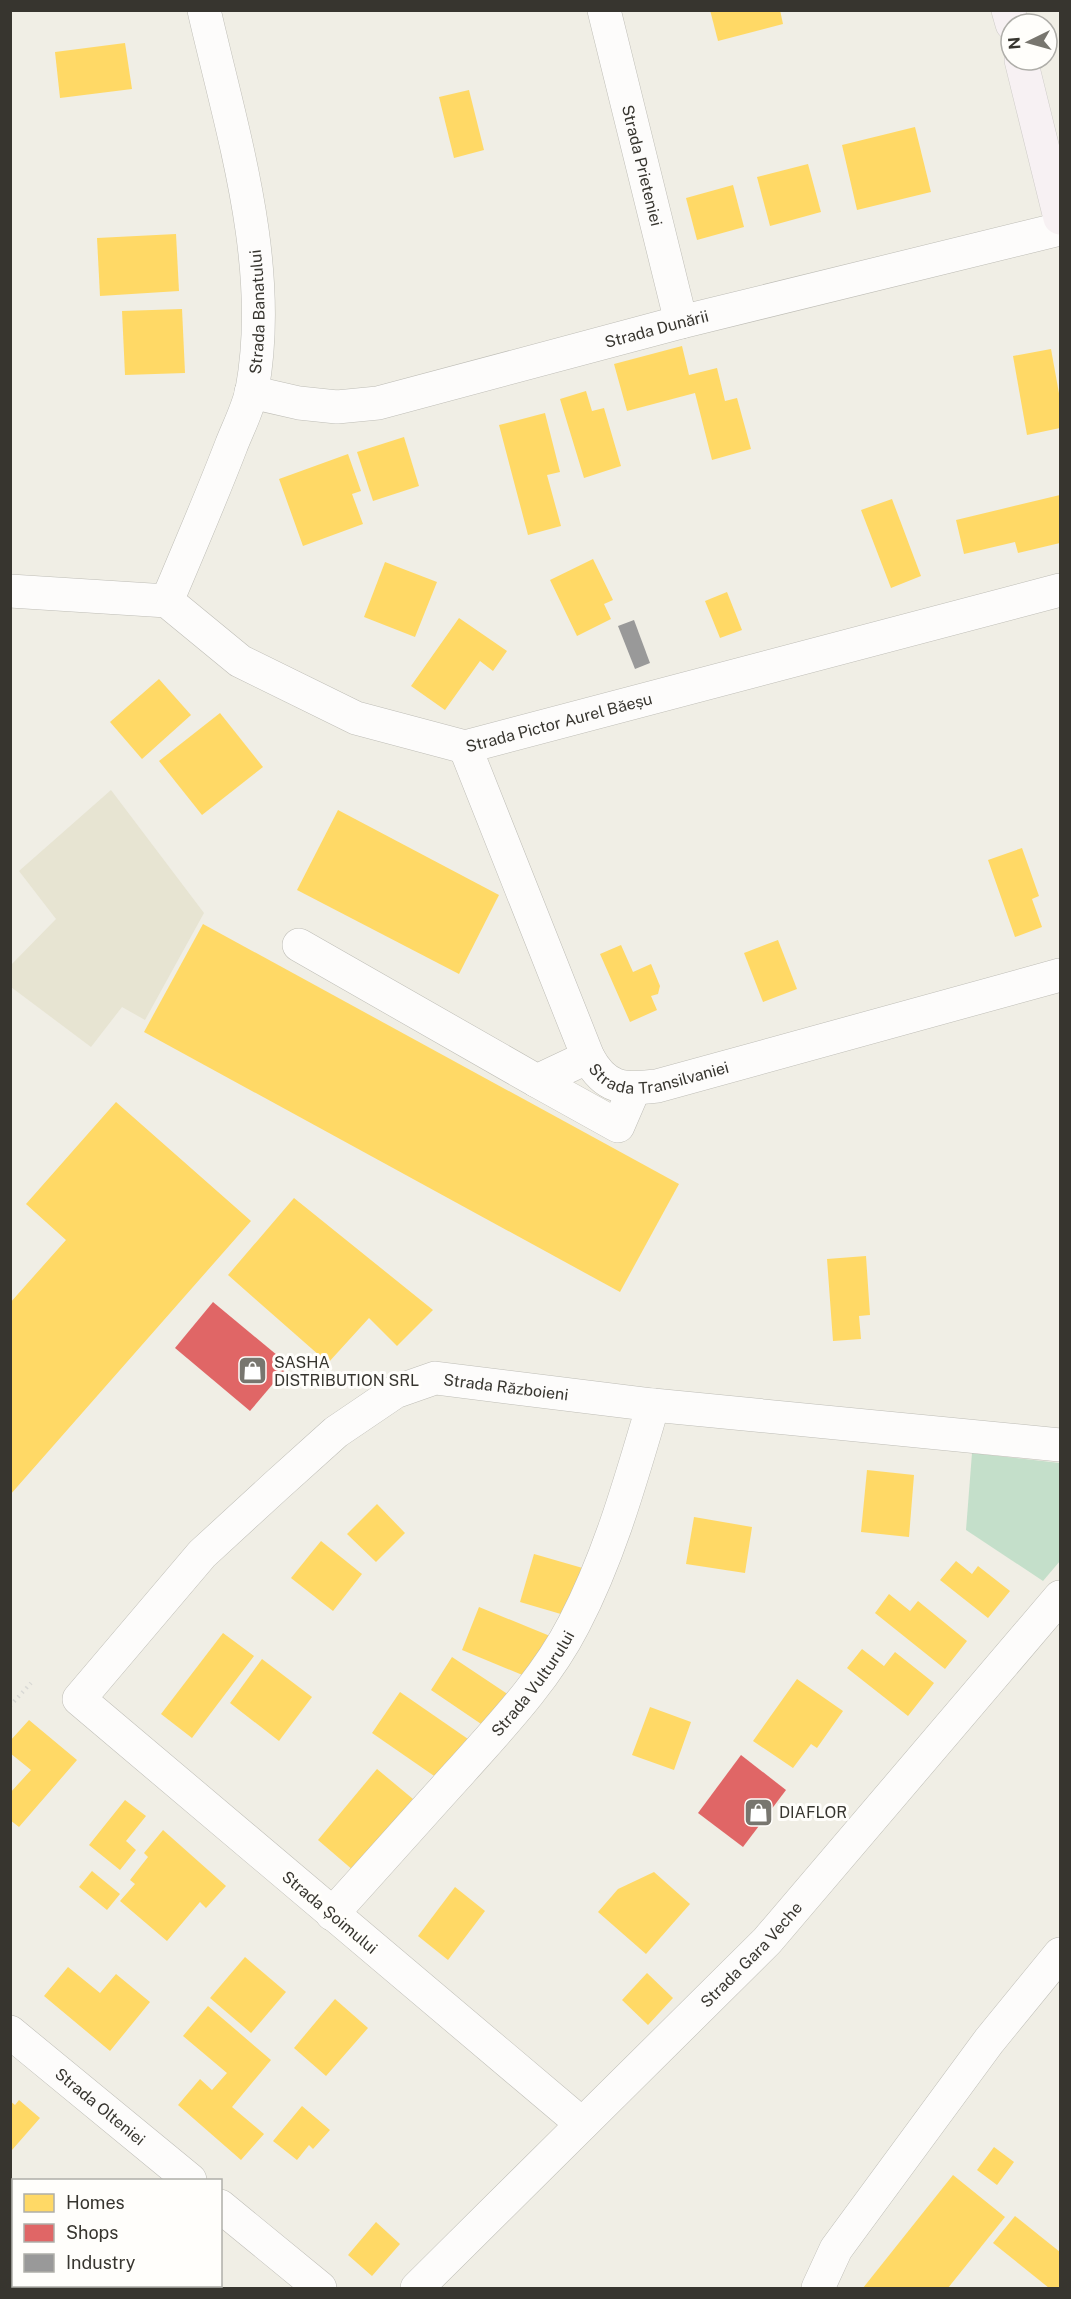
<svg xmlns="http://www.w3.org/2000/svg" width="1071" height="2299" viewBox="0 0 1071 2299" font-family="'Public Sans',sans-serif">
<style>
.built{fill:#e7e4d2}
.green{fill:#c4dfca}
.homes{fill:#ffd966}
.shops{fill:#e06666}
.industry{fill:#999}
.lines{fill:none;stroke-linecap:round;stroke-linejoin:round}
.minor-casing{stroke:#bebdb6;stroke-width:34}
.major-casing{stroke:#ceccc8;stroke-width:34}
.path{stroke:#d8d8d5;stroke-width:4;stroke-dasharray:1.5 4.5;stroke-linecap:butt}
.minor{stroke:#fdfcfb;stroke-width:33}
.major{stroke:#f7f1f3;stroke-width:33}
.labels{text-anchor:middle;stroke-width:6;stroke-linejoin:round;paint-order:stroke}
.street-label{font-size:16px;fill:#37352f;stroke:#fffefb}
.poi-label{font-size:16px;fill:#37352f;stroke:#fffefb;text-anchor:start}
</style>
<rect width="100%" height="100%" fill="#f0eee5"/>
<!-- built -->
<polygon class="built" points="111,790 204,913 145,1020 122,1007 91,1047 11,987 11,965 56,919 19,871"/>
<!-- green -->
<polygon class="green" points="972,1453 1060,1463 1060,1561 1043,1581 966,1530"/>
<!-- homes -->
<g class="homes">
<polygon points="710,10 780,10 783,24 718,41"/>
<polygon points="125,43 132,89 60,98 55,52"/>
<polygon points="469,90 484,150 454,158 439,97"/>
<polygon points="915,127 931,192 857,210 842,145"/>
<polygon points="808,164 821,212 770,226 757,177"/>
<polygon points="733,185 744,227 697,240 686,198"/>
<polygon points="176,234 179,291 100,296 97,238"/>
<polygon points="182,309 185,373 125,375 122,311"/>
<polygon points="682,346 689,375 717,368 725,401 737,398 751,449 712,460 695,393 627,411 614,364"/>
<polygon points="1051,349 1060,399 1060,428 1027,435 1013,356"/>
<polygon points="586,391 592,411 604,408 621,466 584,478 560,399"/>
<polygon points="545,413 560,472 547,475 561,526 528,535 499,425"/>
<polygon points="404,437 419,486 373,501 357,452"/>
<polygon points="348,454 361,491 352,494 363,524 303,546 279,479"/>
<polygon points="1060,495 1060,543 1018,553 1015,542 964,554 956,520"/>
<polygon points="892,499 921,576 891,588 861,510"/>
<polygon points="593,559 613,600 604,604 611,619 577,636 550,580"/>
<polygon points="385,562 437,582 415,637 364,617"/>
<polygon points="727,592 742,630 720,638 705,601"/>
<polygon points="459,618 507,651 493,671 480,661 445,710 411,686"/>
<polygon points="159,679 191,715 142,759 110,722"/>
<polygon points="220,713 263,767 202,815 159,761"/>
<polygon points="338,810 499,895 459,974 297,890"/>
<polygon points="1022,848 1039,896 1032,899 1042,927 1015,937 988,860"/>
<polygon points="203,924 679,1184 620,1292 144,1032"/>
<polygon points="778,940 797,989 763,1002 744,953"/>
<polygon points="621,945 633,972 651,964 660,986 658,994 651,996 657,1010 630,1022 600,954"/>
<polygon points="116,1102 251,1221 10,1495 10,1303 66,1240 26,1204"/>
<polygon points="294,1198 433,1310 397,1346 369,1318 328,1363 228,1275"/>
<polygon points="866,1256 870,1315 859,1316 861,1339 833,1341 827,1259"/>
<polygon points="867,1470 914,1475 909,1537 861,1532"/>
<polygon points="377,1504 405,1533 376,1562 347,1534"/>
<polygon points="694,1517 752,1527 745,1573 686,1564"/>
<polygon points="321,1541 362,1574 333,1611 291,1578"/>
<polygon points="534,1554 586,1569 571,1617 520,1602"/>
<polygon points="956,1561 972,1574 978,1566 1010,1591 988,1618 940,1580"/>
<polygon points="889,1594 910,1611 918,1601 967,1641 945,1669 875,1613"/>
<polygon points="479,1607 550,1636 532,1679 462,1650"/>
<polygon points="223,1633 254,1656 192,1738 161,1714"/>
<polygon points="862,1649 884,1666 895,1652 934,1683 908,1716 847,1668"/>
<polygon points="452,1657 509,1695 487,1728 431,1690"/>
<polygon points="262,1659 312,1697 279,1741 230,1703"/>
<polygon points="797,1679 843,1711 817,1748 811,1744 793,1768 753,1741"/>
<polygon points="400,1692 468,1739 440,1780 372,1733"/>
<polygon points="650,1707 691,1722 674,1770 632,1755"/>
<polygon points="29,1720 77,1760 19,1827 10,1820 10,1793 31,1770 10,1753 10,1741"/>
<polygon points="377,1769 413,1799 354,1871 318,1840"/>
<polygon points="125,1800 146,1816 126,1841 136,1850 120,1870 89,1845"/>
<polygon points="163,1830 226,1886 206,1908 200,1902 167,1941 120,1901 135,1884 130,1880 148,1857 144,1853"/>
<polygon points="92,1871 120,1894 107,1910 79,1887"/>
<polygon points="654,1872 690,1904 646,1954 598,1912 618,1889"/>
<polygon points="455,1887 485,1911 448,1960 418,1936"/>
<polygon points="245,1957 286,1992 251,2033 210,1998"/>
<polygon points="68,1967 100,1993 116,1974 150,2002 110,2051 44,1996"/>
<polygon points="647,1973 673,1998 648,2025 622,2000"/>
<polygon points="335,1999 368,2028 326,2076 294,2048"/>
<polygon points="208,2006 271,2060 232,2107 264,2134 241,2160 178,2105 200,2079 212,2090 227,2073 183,2036"/>
<polygon points="19,2100 40,2118 12,2150 10,2101 15,2105"/>
<polygon points="302,2106 330,2130 313,2149 309,2145 297,2160 273,2141"/>
<polygon points="994,2147 1014,2162 997,2185 977,2170"/>
<polygon points="953,2175 1005,2217 948,2288 863,2288"/>
<polygon points="1015,2216 1060,2252 1060,2288 1049,2288 993,2243"/>
<polygon points="376,2222 400,2244 372,2276 348,2255"/>
<polygon points="79,2286 124,2286 121,2288 77,2288"/>
</g>
<!-- shops -->
<g class="shops">
<polygon points="213,1302 289,1365 250,1411 175,1348"/>
<polygon points="741,1755 786,1790 743,1847 698,1813"/>
</g>
<!-- industry -->
<polygon class="industry" points="634,620 650,663 635,669 618,626"/>
<g class="lines">
<defs>
<g id="minor">
<path id="s1" d="M604,10L681,322"/>
<path id="s2" d="M251,392L299,403L337,407L378,403L681,322L1060,229"/>
<path id="s3" d="M10,591L167,601L240,661L356,718L465,747L1060,590"/>
<path id="s4" d="M167,601C189,549 211,498 231,446C238,428 248,409 252,390C275,265 232,132 204,10"/>
<path id="s5" d="M465,747L588,1057C605,1089 624,1090 657,1086L1060,975"/>
<polyline points="299,945 537,1081 588,1057"/>
<polyline points="537,1081 618,1126 634,1089"/>
<path id="s6" d="M332,1914C375,1867 417,1819 460,1772C501,1726 546,1679 574,1624C610,1555 631,1479 653,1405"/>
<path id="s7" d="M10,2032L190,2180"/>
<path id="s8" d="M582,2124L79,1699L202,1554L276,1486L336,1432L395,1392L435,1378L653,1405L1060,1445"/>
<polyline points="220,2206 320,2288"/>
<path id="s9" d="M417,2288L767,1941L1060,1597"/>
<polyline points="818,2288 836,2249 989,2041 1060,1954"/>
</g>
<g id="major">
<polyline points="1008,10 1012,24"/>
<polyline points="1021,60 1060,218"/>
</g>
</defs>
<!-- minor casing -->
<use href="#minor" class="minor-casing"/>
<!-- major casing -->
<use href="#major" class="major-casing"/>
<!-- path -->
<polyline class="path" points="10,1706 31,1683"/>
<!-- minor -->
<use href="#minor" class="minor"/>
<!-- major -->
<use href="#major" class="major"/>
</g>
<!-- icons -->
<defs>
<symbol id="shop-square" viewBox="-11 -11 22 22"><rect x="-9" y="-9" width="18" height="18" rx="4" fill="#78766f" stroke="#fffefb"/><path d="M-5-2.5h2.3a2.7 3.5 0 0 1 5.4 0H5L5.5 6h-11ZM-1.5-2.5h3a1.5 2.3 0 0 0-3 0Z" fill="#fff"/></symbol>
</defs>
<g fill-rule="evenodd">
<use href="#shop-square" x="236" y="1354" width="33" height="33"/>
<use href="#shop-square" x="742" y="1796" width="33" height="33"/>
</g>
<g class="labels">
<!-- street labels -->
<g class="street-label">
<text dy="6" stroke="none"><textPath href="#s1" startOffset="160">Strada Prieteniei</textPath></text>
<text dy="6" stroke="none"><textPath href="#s4" startOffset="306">Strada Banatului</textPath></text>
<text dy="6" stroke="none"><textPath href="#s2" startOffset="417">Strada Dunării</textPath></text>
<text dy="6" stroke="none"><textPath href="#s3" startOffset="591">Strada Pictor Aurel Băeșu</textPath></text>
<text dy="6" stroke="none"><textPath href="#s5" startOffset="416">Strada Transilvaniei</textPath></text>
<text dy="6" stroke="none"><textPath href="#s8" startOffset="1215">Strada Războieni</textPath></text>
<text dy="6" stroke="none"><textPath href="#s6" startOffset="306">Strada Vulturului</textPath></text>
<text transform="translate(330 1912) rotate(40)" y="6">Strada Șoimului</text>
<text dy="6" stroke="none"><textPath href="#s9" startOffset="472">Strada Gara Veche</textPath></text>
<text dy="6" stroke="none"><textPath href="#s7" startOffset="117">Strada Olteniei</textPath></text>
</g>
<!-- poi labels -->
<g class="poi-label">
<text x="274" y="1368">SASHA<tspan x="274" dy="18">DISTRIBUTION SRL</tspan></text>
<text x="779" y="1818">DIAFLOR</text>
</g>
</g>
<!-- border -->
<rect width="1071" height="2299" fill="none" stroke="#37352f" stroke-width="24"/>
<!-- legend -->
<rect x="12" y="2179" width="210" height="108" fill="#fffefb" stroke="#afaea9" stroke-width="1.5"/>
<rect x="24" y="2194" width="30" height="18" fill="#ffd966" stroke="#afaea9" stroke-width="1.5"/>
<text x="66" y="2209" font-size="18" fill="#37352f">Homes</text>
<rect x="24" y="2224" width="30" height="18" fill="#e06666" stroke="#afaea9" stroke-width="1.5"/>
<text x="66" y="2239" font-size="18" fill="#37352f">Shops</text>
<rect x="24" y="2254" width="30" height="18" fill="#999999" stroke="#afaea9" stroke-width="1.5"/>
<text x="66" y="2269" font-size="18" fill="#37352f">Industry</text>
<!-- north arrow -->
<g transform="translate(1029 42) rotate(265)"><circle r="28" fill="#fffefb" stroke="#afaea9" stroke-width="1.5"/>
<path d="M0-4.5L10 22L0 15L-10 22Z" fill="#78766f"/>
<text y="-9" font-size="16" font-weight="bold" text-anchor="middle" fill="#37352f">N</text>
</g>
</svg>
